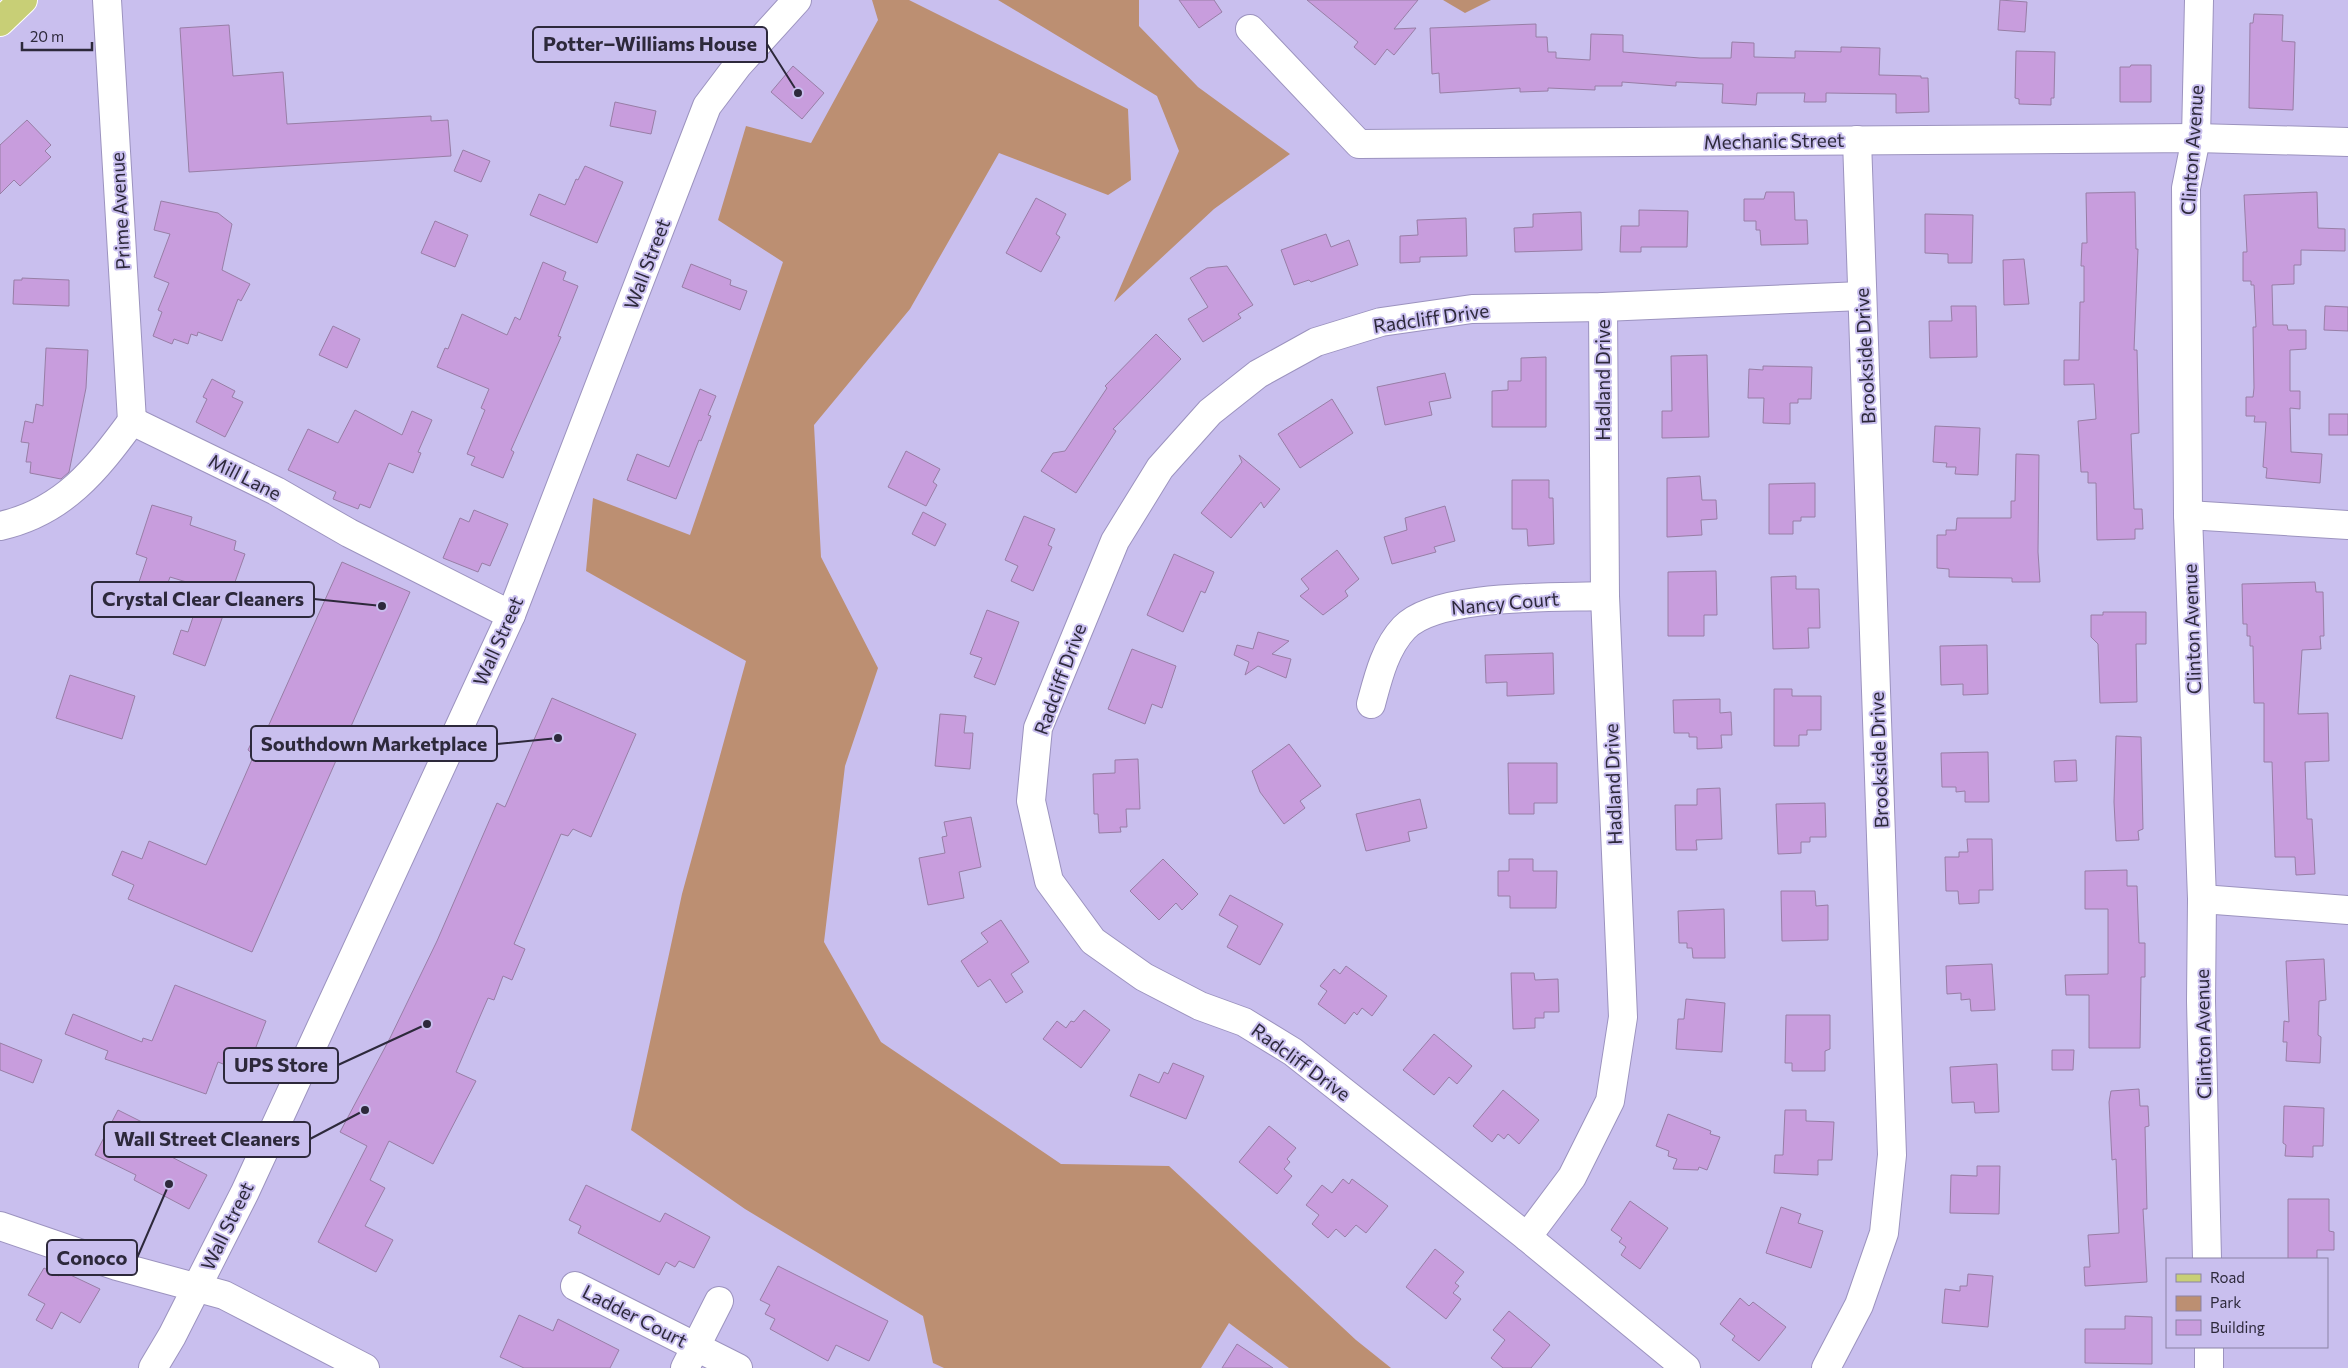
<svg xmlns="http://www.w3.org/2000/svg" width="2348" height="1368" viewBox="0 0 2348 1368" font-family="Commissioner,sans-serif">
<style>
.green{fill:#bc8f72}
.building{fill:#c89ddd;stroke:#987ea6}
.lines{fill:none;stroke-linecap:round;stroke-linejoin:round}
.minor-casing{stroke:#9c93bf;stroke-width:30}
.major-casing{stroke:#fff;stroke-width:30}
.minor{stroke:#fff;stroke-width:28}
.major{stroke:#c8cf76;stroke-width:28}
.labels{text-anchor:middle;stroke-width:4;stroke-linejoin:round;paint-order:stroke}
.street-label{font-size:19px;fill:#2d293b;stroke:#c9bfee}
.leader{fill:none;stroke:#2d293b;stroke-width:2}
.callout-dot{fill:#2d293b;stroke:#c9bfee;stroke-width:2}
.callout{fill:#c9bfee;stroke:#2d293b;stroke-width:2}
.callout-label{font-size:20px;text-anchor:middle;font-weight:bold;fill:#2d293b}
</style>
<rect width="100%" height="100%" fill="#c9bfee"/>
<!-- green -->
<g class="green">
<polygon points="872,0 909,0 1128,109 1131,180 1108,195 999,153 910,309 814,425 821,557 878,668 845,766 824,942 881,1042 1061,1164 1169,1166 1356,1340 1391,1368 1289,1368 1229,1323 1201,1368 944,1368 933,1363 923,1316 745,1209 631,1130 682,894 746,661 586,571 593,498 690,535 783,262 718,220 746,126 811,143 878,20"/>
<polygon points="998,0 1139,0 1139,26 1198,87 1290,154 1214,209 1114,302 1179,151 1157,96"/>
<polygon points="1443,0 1491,0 1465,13"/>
</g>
<!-- building -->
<g class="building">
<polygon points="1179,0 1214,0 1222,12 1199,28"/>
<polygon points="1307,0 1418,0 1394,29 1416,28 1394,55 1387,49 1375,65 1354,47 1358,42"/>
<polygon points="2000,0 2027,2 2025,32 1998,30"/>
<polygon points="2254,14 2283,15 2282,41 2295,42 2293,110 2249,108 2250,23 2253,23"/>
<polygon points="1536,24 1536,37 1547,37 1548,52 1556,52 1556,58 1590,60 1591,34 1623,35 1623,52 1700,58 1731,58 1732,42 1754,43 1754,57 1795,58 1795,51 1841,52 1841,47 1880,48 1879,75 1921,76 1921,78 1928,78 1929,112 1896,113 1896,94 1826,93 1826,102 1804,102 1805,93 1757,93 1756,105 1722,103 1723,84 1676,82 1676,86 1622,82 1622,86 1595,86 1595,90 1548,88 1548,91 1520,92 1520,88 1440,93 1439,73 1432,74 1430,28"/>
<polygon points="229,25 233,76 283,72 287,124 431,116 431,121 448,120 451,156 189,172 180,28"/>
<polygon points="2016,51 2055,52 2054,98 2051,98 2051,105 2019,104 2019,99 2015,98"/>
<polygon points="2131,65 2151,65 2151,102 2120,102 2120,67 2130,67"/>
<polygon points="793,66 824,93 802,119 771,92"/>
<polygon points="615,102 656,111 651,134 610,126"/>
<polygon points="27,120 51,145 45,151 51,157 20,186 14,180 0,194 0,145"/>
<polygon points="463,150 490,161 481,182 454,171"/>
<polygon points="585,166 623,182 597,243 530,215 539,194 565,205 576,179 578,180"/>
<polygon points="1766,192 1794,192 1795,220 1807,220 1808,244 1761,245 1760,230 1756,230 1756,221 1744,221 1744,199 1764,199"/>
<polygon points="2135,192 2136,249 2138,249 2134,350 2137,350 2139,433 2131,434 2134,509 2142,509 2143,529 2135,529 2135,539 2097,540 2096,483 2088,483 2088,472 2081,472 2078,421 2096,419 2094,384 2064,385 2064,360 2079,360 2080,302 2084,302 2084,266 2081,266 2082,243 2087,243 2086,193"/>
<polygon points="2317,192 2318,228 2345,229 2345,251 2301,250 2301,265 2294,265 2294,284 2272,285 2273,325 2287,325 2288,330 2306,330 2306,349 2290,350 2290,391 2300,391 2300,409 2290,408 2291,452 2322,454 2320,483 2266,478 2267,468 2263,467 2266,422 2254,422 2255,416 2246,416 2246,397 2253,397 2254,388 2253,327 2256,327 2254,285 2251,285 2251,281 2243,281 2243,252 2247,252 2244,195"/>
<polygon points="1036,198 1066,214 1056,234 1060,237 1041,272 1006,253"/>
<polygon points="161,201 218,213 232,224 222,270 250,284 241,301 238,299 222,341 198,332 197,336 191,334 188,344 174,339 172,344 153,336 162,312 158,310 169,283 154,277 170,234 154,230"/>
<polygon points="1639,210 1688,211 1687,247 1641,247 1641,252 1620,252 1621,226 1639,226"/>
<polygon points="1581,212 1582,250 1515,252 1514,228 1533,227 1533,214"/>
<polygon points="1925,214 1973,215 1972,263 1948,263 1948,254 1925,253"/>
<polygon points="1466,218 1467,256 1420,257 1420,262 1400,263 1400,236 1418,235 1417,220"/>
<polygon points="435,221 468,235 455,267 421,253"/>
<polygon points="1326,234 1331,247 1349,240 1358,265 1311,282 1309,280 1294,285 1281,250"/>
<polygon points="2024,259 2029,304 2004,305 2003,260"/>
<polygon points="543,262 566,272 563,280 578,286 558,336 561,337 511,450 514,452 503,478 471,465 475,457 467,454 485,410 481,408 489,389 437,367 445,348 448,349 462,314 507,335 515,317 520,320"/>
<polygon points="691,264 731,280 730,285 747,291 740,310 682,287"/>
<polygon points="1227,266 1253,305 1238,314 1241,318 1203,342 1188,319 1208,307 1190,278 1207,268"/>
<polygon points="22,278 69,280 69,306 13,304 14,280 22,280"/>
<polygon points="1951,306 1976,306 1977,357 1930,358 1929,321 1952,321"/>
<polygon points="2325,306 2348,307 2348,331 2324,330"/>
<polygon points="333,326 360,339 347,368 319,355"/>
<polygon points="1156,334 1181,359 1113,429 1116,431 1076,493 1041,471 1053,453 1065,451 1107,388 1105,386"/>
<polygon points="46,348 88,350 86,388 69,472 61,479 30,473 31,462 26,462 29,443 21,442 25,421 33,423 36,404 43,406"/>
<polygon points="1707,355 1709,437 1662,438 1662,411 1672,411 1671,356"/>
<polygon points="1546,357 1546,427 1492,427 1492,391 1508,390 1508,381 1521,381 1521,358"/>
<polygon points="1763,366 1812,367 1811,399 1798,399 1798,403 1790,403 1790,424 1763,423 1764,398 1748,398 1749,369 1763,370"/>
<polygon points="1445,373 1451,398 1429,402 1432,415 1385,425 1377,387"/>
<polygon points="212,379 235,391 232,397 243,402 225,437 196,422 207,399 203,397"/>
<polygon points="700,389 716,396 708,415 711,416 701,441 699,440 676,499 627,480 637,454 669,467"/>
<polygon points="1332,399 1353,433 1300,468 1278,434"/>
<polygon points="355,410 402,435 412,411 432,420 418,452 421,453 413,473 389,463 370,508 360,504 358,509 333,499 336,492 288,470 308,429 338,443"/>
<rect x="2329" y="414" width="19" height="21"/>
<polygon points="1935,426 1980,428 1978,475 1955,474 1956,467 1946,467 1947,463 1933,462"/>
<polygon points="906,451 940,469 933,482 937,485 926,506 888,487"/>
<polygon points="2016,454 2039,455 2038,552 2040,582 2012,582 2012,578 1949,577 1949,569 1937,568 1937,535 1946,535 1946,530 1956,530 1957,518 2011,518 2011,501 2015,501"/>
<polygon points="1239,455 1280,489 1264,508 1261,502 1231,538 1201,513 1242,462"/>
<polygon points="1700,476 1702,500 1716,500 1717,519 1701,520 1702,535 1667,537 1667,478"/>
<polygon points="1512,480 1549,480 1549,498 1553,498 1554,544 1528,546 1527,529 1512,529"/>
<polygon points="1815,483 1815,517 1801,517 1801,521 1793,521 1793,534 1769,534 1769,484"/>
<polygon points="152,505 192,517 190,525 236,541 234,550 245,554 205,666 173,654 181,630 188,632 203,587 170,577 157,614 131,606 147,558 136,554"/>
<polygon points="1445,506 1455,541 1434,547 1436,552 1392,564 1384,537 1407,530 1405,518"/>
<polygon points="474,510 508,524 490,566 482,563 478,572 443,558 460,518 469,522"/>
<polygon points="923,512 946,524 935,546 912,534"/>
<polygon points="1024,516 1055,529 1048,545 1052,547 1033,591 1011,581 1018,566 1005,560"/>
<polygon points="1337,550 1359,579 1345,591 1348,596 1323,615 1300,596 1309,589 1301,579"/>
<polygon points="1174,554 1214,572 1205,593 1201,591 1183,632 1147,615"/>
<polygon points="342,562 410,592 252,952 128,899 134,885 112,875 122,851 142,859 149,841 206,865 254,755 248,750 255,735 263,738"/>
<polygon points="1716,571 1717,615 1704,615 1704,636 1668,636 1668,572"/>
<polygon points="1796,576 1796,589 1819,589 1820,628 1808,628 1809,648 1773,649 1771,577"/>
<polygon points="2315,582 2316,592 2323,592 2324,636 2320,636 2321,649 2302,650 2298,714 2328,713 2329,761 2305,762 2307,819 2312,819 2315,874 2296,875 2295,857 2275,857 2272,762 2264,762 2264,703 2254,703 2253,646 2250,646 2250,636 2247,636 2247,624 2243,624 2242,584"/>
<polygon points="987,610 1019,622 995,685 974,677 982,658 970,654"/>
<polygon points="2103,612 2146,612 2146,644 2136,644 2137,702 2100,703 2098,644 2091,637 2091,615 2103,615"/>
<polygon points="1258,632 1289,641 1272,654 1291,659 1286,678 1258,666 1245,675 1249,662 1234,655 1237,645 1253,649"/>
<polygon points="1987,645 1988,694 1963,695 1963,684 1941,685 1940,646"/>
<polygon points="1132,649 1176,666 1162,708 1152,704 1145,724 1108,709"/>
<polygon points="1553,653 1554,694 1507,696 1507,682 1486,683 1485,655"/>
<polygon points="70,675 135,696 122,739 56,718"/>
<polygon points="1774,689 1792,689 1792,696 1821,696 1821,730 1807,730 1807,735 1799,735 1799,746 1774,746"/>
<polygon points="552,698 636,734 591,837 573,829 568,836 561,834 514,944 525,949 512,980 503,976 494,1000 488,998 456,1072 476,1081 433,1164 389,1141 370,1180 385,1188 365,1226 393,1240 376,1272 318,1242 367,1146 340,1132 390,1038 437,941 497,803 505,807"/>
<polygon points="1720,699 1720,713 1731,712 1732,735 1721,735 1722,748 1697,749 1697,737 1689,737 1689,733 1674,733 1673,700"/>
<polygon points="940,714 966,716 964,733 973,733 970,769 935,766"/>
<polygon points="2116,736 2141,737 2143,829 2138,831 2139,840 2116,841 2114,802"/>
<polygon points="1289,744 1321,786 1300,801 1305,808 1284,824 1260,792 1252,771"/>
<polygon points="1988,752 1989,802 1965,802 1965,791 1956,792 1956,787 1942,787 1941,753"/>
<polygon points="1138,759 1140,809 1126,809 1127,827 1120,827 1121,832 1099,833 1098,814 1094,814 1093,774 1115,773 1115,760"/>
<polygon points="2076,760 2077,781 2055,782 2054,761"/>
<polygon points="1508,763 1557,763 1557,803 1534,803 1534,814 1509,814"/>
<polygon points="1720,788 1722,839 1696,840 1697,850 1676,850 1675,805 1697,805 1697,789"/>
<polygon points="1420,799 1427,828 1408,832 1410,841 1366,851 1356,814"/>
<polygon points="1825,803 1826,837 1810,837 1810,842 1801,842 1801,853 1778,854 1776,804"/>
<polygon points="971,817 981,867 959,872 964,898 928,905 919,858 945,853 942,837 947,836 944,822"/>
<polygon points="1967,839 1992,839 1993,890 1979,890 1979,903 1959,904 1958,891 1946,891 1945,857 1959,857 1959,852 1968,852"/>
<polygon points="1163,859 1198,894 1182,910 1176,903 1159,920 1130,891"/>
<polygon points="1509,859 1533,859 1533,871 1557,871 1556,908 1510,908 1510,896 1498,896 1498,871 1509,871"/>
<polygon points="2127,870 2127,886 2137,886 2139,943 2145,943 2145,977 2141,977 2140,1048 2089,1048 2089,995 2066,995 2065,975 2108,974 2108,909 2085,909 2085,871"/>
<polygon points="1781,891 1815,891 1816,906 1828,905 1828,940 1782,941"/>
<polygon points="1230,895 1283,924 1260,965 1227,947 1238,926 1219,915"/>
<polygon points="1724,909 1725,958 1693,958 1692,948 1687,948 1687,943 1679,943 1678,911"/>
<polygon points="1001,920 1029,962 1011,974 1023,992 1006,1003 990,979 978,987 961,961 988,942 981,933"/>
<polygon points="2324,959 2326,1000 2319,1001 2318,1035 2321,1037 2320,1063 2286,1061 2287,1042 2283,1042 2284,1021 2289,1022 2286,961"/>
<polygon points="1992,964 1995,1010 1971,1011 1970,999 1961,1000 1961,993 1947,994 1946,966"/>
<polygon points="1346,966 1387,996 1372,1016 1362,1008 1357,1015 1354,1012 1345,1024 1318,1004 1327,991 1320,986 1334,969 1340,974"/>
<polygon points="1511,973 1534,973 1535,980 1558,979 1559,1012 1544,1012 1544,1018 1535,1018 1535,1028 1513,1029"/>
<polygon points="175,985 266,1021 246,1073 218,1062 206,1094 105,1059 108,1051 65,1034 73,1014 142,1042 143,1038 152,1041"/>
<polygon points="1686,999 1725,1003 1722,1052 1676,1049 1678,1019 1684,1019"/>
<polygon points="1084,1010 1110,1030 1081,1068 1043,1039 1057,1021 1066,1028 1071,1021 1074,1022"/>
<polygon points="1786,1015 1830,1015 1830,1049 1825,1051 1825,1071 1792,1071 1792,1063 1785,1063"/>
<polygon points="1434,1034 1472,1066 1457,1084 1449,1077 1434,1095 1403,1070"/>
<polygon points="0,1043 42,1060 33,1083 0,1070"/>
<polygon points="2052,1050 2074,1050 2073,1070 2052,1070"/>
<polygon points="1173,1063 1204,1076 1186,1119 1130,1096 1139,1074 1159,1083 1164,1072 1168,1074"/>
<polygon points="1997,1064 1999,1112 1975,1113 1974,1102 1952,1103 1950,1067"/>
<polygon points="2139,1089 2140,1106 2148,1106 2149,1126 2145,1127 2147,1209 2143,1209 2147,1282 2085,1286 2084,1267 2090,1267 2088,1235 2119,1233 2116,1159 2112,1160 2109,1102 2111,1091"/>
<polygon points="1503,1090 1539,1120 1519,1144 1508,1134 1504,1139 1498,1134 1492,1142 1473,1126"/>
<polygon points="2284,1106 2324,1108 2323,1146 2313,1146 2313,1157 2285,1156 2286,1145 2283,1143"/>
<polygon points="118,1110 148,1125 140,1141 207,1175 189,1209 134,1180 136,1175 95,1155"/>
<polygon points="1785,1110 1806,1110 1806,1121 1834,1122 1832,1160 1818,1160 1818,1175 1774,1173 1775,1155 1783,1155"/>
<polygon points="1668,1114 1711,1131 1710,1134 1720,1137 1707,1170 1699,1167 1698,1170 1673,1169 1677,1159 1668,1156 1669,1151 1656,1146"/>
<polygon points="1269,1126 1296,1148 1287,1159 1290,1162 1284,1169 1292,1176 1277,1194 1239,1162"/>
<polygon points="1977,1166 2000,1166 1999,1214 1950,1213 1951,1175 1977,1176"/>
<polygon points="1343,1179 1349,1184 1352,1179 1388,1206 1366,1233 1356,1225 1345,1237 1336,1229 1328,1238 1312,1224 1319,1215 1306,1205 1322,1185 1332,1193"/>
<polygon points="586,1185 660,1222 665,1213 710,1237 694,1268 679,1261 675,1267 666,1262 659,1275 578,1233 581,1226 569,1220"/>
<polygon points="2288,1199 2329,1199 2329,1231 2334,1232 2334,1250 2317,1250 2317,1259 2288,1259"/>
<polygon points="1630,1201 1668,1228 1640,1269 1621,1255 1626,1247 1619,1242 1622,1238 1611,1230"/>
<polygon points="1781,1207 1801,1214 1798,1223 1823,1231 1811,1268 1766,1253"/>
<polygon points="1435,1249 1464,1272 1455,1283 1459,1286 1453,1293 1461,1299 1446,1319 1406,1287"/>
<polygon points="778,1266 888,1321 869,1361 836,1345 828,1361 770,1329 775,1319 765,1314 770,1305 760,1300"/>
<polygon points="44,1268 59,1276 62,1271 100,1289 80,1323 61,1312 52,1329 36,1320 45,1304 28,1295"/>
<polygon points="1968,1274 1993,1276 1988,1327 1942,1323 1945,1289 1960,1291 1960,1286 1967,1286"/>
<polygon points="1740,1298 1749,1306 1753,1302 1786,1327 1759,1361 1732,1340 1735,1336 1720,1324"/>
<polygon points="1509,1311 1550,1345 1531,1368 1503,1368 1491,1358 1505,1340 1493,1330"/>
<polygon points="519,1315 553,1331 558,1319 619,1350 610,1368 524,1368 500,1357"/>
<polygon points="2125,1316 2152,1317 2152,1364 2085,1363 2085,1329 2125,1329"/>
<polygon points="1237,1344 1273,1368 1222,1368"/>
</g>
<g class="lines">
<defs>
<g id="minor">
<polyline points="107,0 132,421"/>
<polyline points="2199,0 2196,138 2186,188 2188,515 2202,899 2201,1001 2207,1259"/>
<polyline points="1250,29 1359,144 2196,138 2348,142"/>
<polyline points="132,421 276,491 349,533 511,615"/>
<polyline points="2188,515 2348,525"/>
<path d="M0,526C63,512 96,470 132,421"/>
<path d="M1371,704C1378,678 1385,648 1404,628C1437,593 1557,598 1605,596"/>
<polyline points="2202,899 2348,910"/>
<polyline points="0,1226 117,1266 224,1295 365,1368"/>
<polyline points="1527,1237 1572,1177 1610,1101 1623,1017 1605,596 1603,307"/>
<polyline points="575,1286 738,1368"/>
<polyline points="2209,1347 2209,1368"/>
<polyline points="153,1368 172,1336 245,1192 511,615 707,106 738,65 797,0"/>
<polyline points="685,1368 719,1301"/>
<polyline points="1686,1368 1527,1237 1293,1052 1244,1022 1200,1006 1144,977 1093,941 1049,881 1031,801 1038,728 1115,541 1160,468 1210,412 1258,374 1316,342 1381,322 1472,309 1603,307 1862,296"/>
<polyline points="1826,1368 1859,1305 1884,1233 1892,1155 1857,140"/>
</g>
<polyline id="major" points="0,22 23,0"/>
</defs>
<!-- minor casing -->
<use href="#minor" class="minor-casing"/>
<!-- major casing -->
<use href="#major" class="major-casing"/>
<!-- minor -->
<use href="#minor" class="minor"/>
<!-- major -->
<use href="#major" class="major"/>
</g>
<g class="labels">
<!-- street labels -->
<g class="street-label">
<text transform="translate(1774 141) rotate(-1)" y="7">Mechanic Street</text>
<text transform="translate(2192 150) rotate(-86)" y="7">Clinton Avenue</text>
<text transform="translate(120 211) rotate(-93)" y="7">Prime Avenue</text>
<text transform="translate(647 264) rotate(-69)" y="7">Wall Street</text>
<text transform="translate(1431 318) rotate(-8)" y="7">Radcliff Drive</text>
<text transform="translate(1865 356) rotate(-93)" y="7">Brookside Drive</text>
<text transform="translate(1603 380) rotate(-90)" y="7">Hadland Drive</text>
<text transform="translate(245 477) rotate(27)" y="7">Mill Lane</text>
<text transform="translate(1505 603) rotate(-5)" y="7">Nancy Court</text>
<text transform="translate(2192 629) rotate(-92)" y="7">Clinton Avenue</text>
<text transform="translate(498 641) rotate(-66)" y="7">Wall Street</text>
<text transform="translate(1060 679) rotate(-70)" y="7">Radcliff Drive</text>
<text transform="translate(1879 760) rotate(-92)" y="7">Brookside Drive</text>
<text transform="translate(1613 784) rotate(-92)" y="7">Hadland Drive</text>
<text transform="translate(2203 1034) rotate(-91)" y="7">Clinton Avenue</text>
<text transform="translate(1301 1062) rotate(36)" y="7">Radcliff Drive</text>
<text transform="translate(227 1226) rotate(-64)" y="7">Wall Street</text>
<text transform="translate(635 1316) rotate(27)" y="7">Ladder Court</text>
</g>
</g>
<!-- callouts -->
<path class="leader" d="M798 93L767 44M382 606L314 599M558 738L497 744M427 1024L338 1065M365 1110L310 1139M169 1184L137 1258"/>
<g class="callout-dot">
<circle cx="798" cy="93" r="5"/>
<circle cx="382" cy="606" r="5"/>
<circle cx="558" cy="738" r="5"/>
<circle cx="427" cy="1024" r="5"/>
<circle cx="365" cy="1110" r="5"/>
<circle cx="169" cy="1184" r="5"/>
</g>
<g class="callout">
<rect x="533" y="27" width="234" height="35" rx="5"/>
<rect x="92" y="582" width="222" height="35" rx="5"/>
<rect x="251" y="726" width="246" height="35" rx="5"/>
<rect x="224" y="1048" width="114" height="35" rx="5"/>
<rect x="104" y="1122" width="206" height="35" rx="5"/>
<rect x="47" y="1240" width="90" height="35" rx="5"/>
</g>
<g class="callout-label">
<text x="650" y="51">Potter–Williams House</text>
<text x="203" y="606">Crystal Clear Cleaners</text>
<text x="374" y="751">Southdown Marketplace</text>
<text x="281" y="1072">UPS Store</text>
<text x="207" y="1146">Wall Street Cleaners</text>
<text x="92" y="1265">Conoco</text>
</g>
<!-- legend -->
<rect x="2166" y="1258" width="162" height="90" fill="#c9bfee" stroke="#8b83a6"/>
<rect x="2176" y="1274" width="25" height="8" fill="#c8cf76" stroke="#8b83a6"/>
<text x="2210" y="1283" font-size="15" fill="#2d293b">Road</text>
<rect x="2176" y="1296" width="25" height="15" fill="#bc8f72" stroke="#8b83a6"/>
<text x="2210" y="1308" font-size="15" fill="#2d293b">Park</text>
<rect x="2176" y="1320" width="25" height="15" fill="#c89ddd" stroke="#8b83a6"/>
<text x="2210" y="1333" font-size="15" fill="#2d293b">Building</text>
<!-- scale -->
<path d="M22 42v8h70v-8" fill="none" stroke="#2d293b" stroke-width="2.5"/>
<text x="30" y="42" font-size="15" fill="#2d293b" stroke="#c9bfee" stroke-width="4" paint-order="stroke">20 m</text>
</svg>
